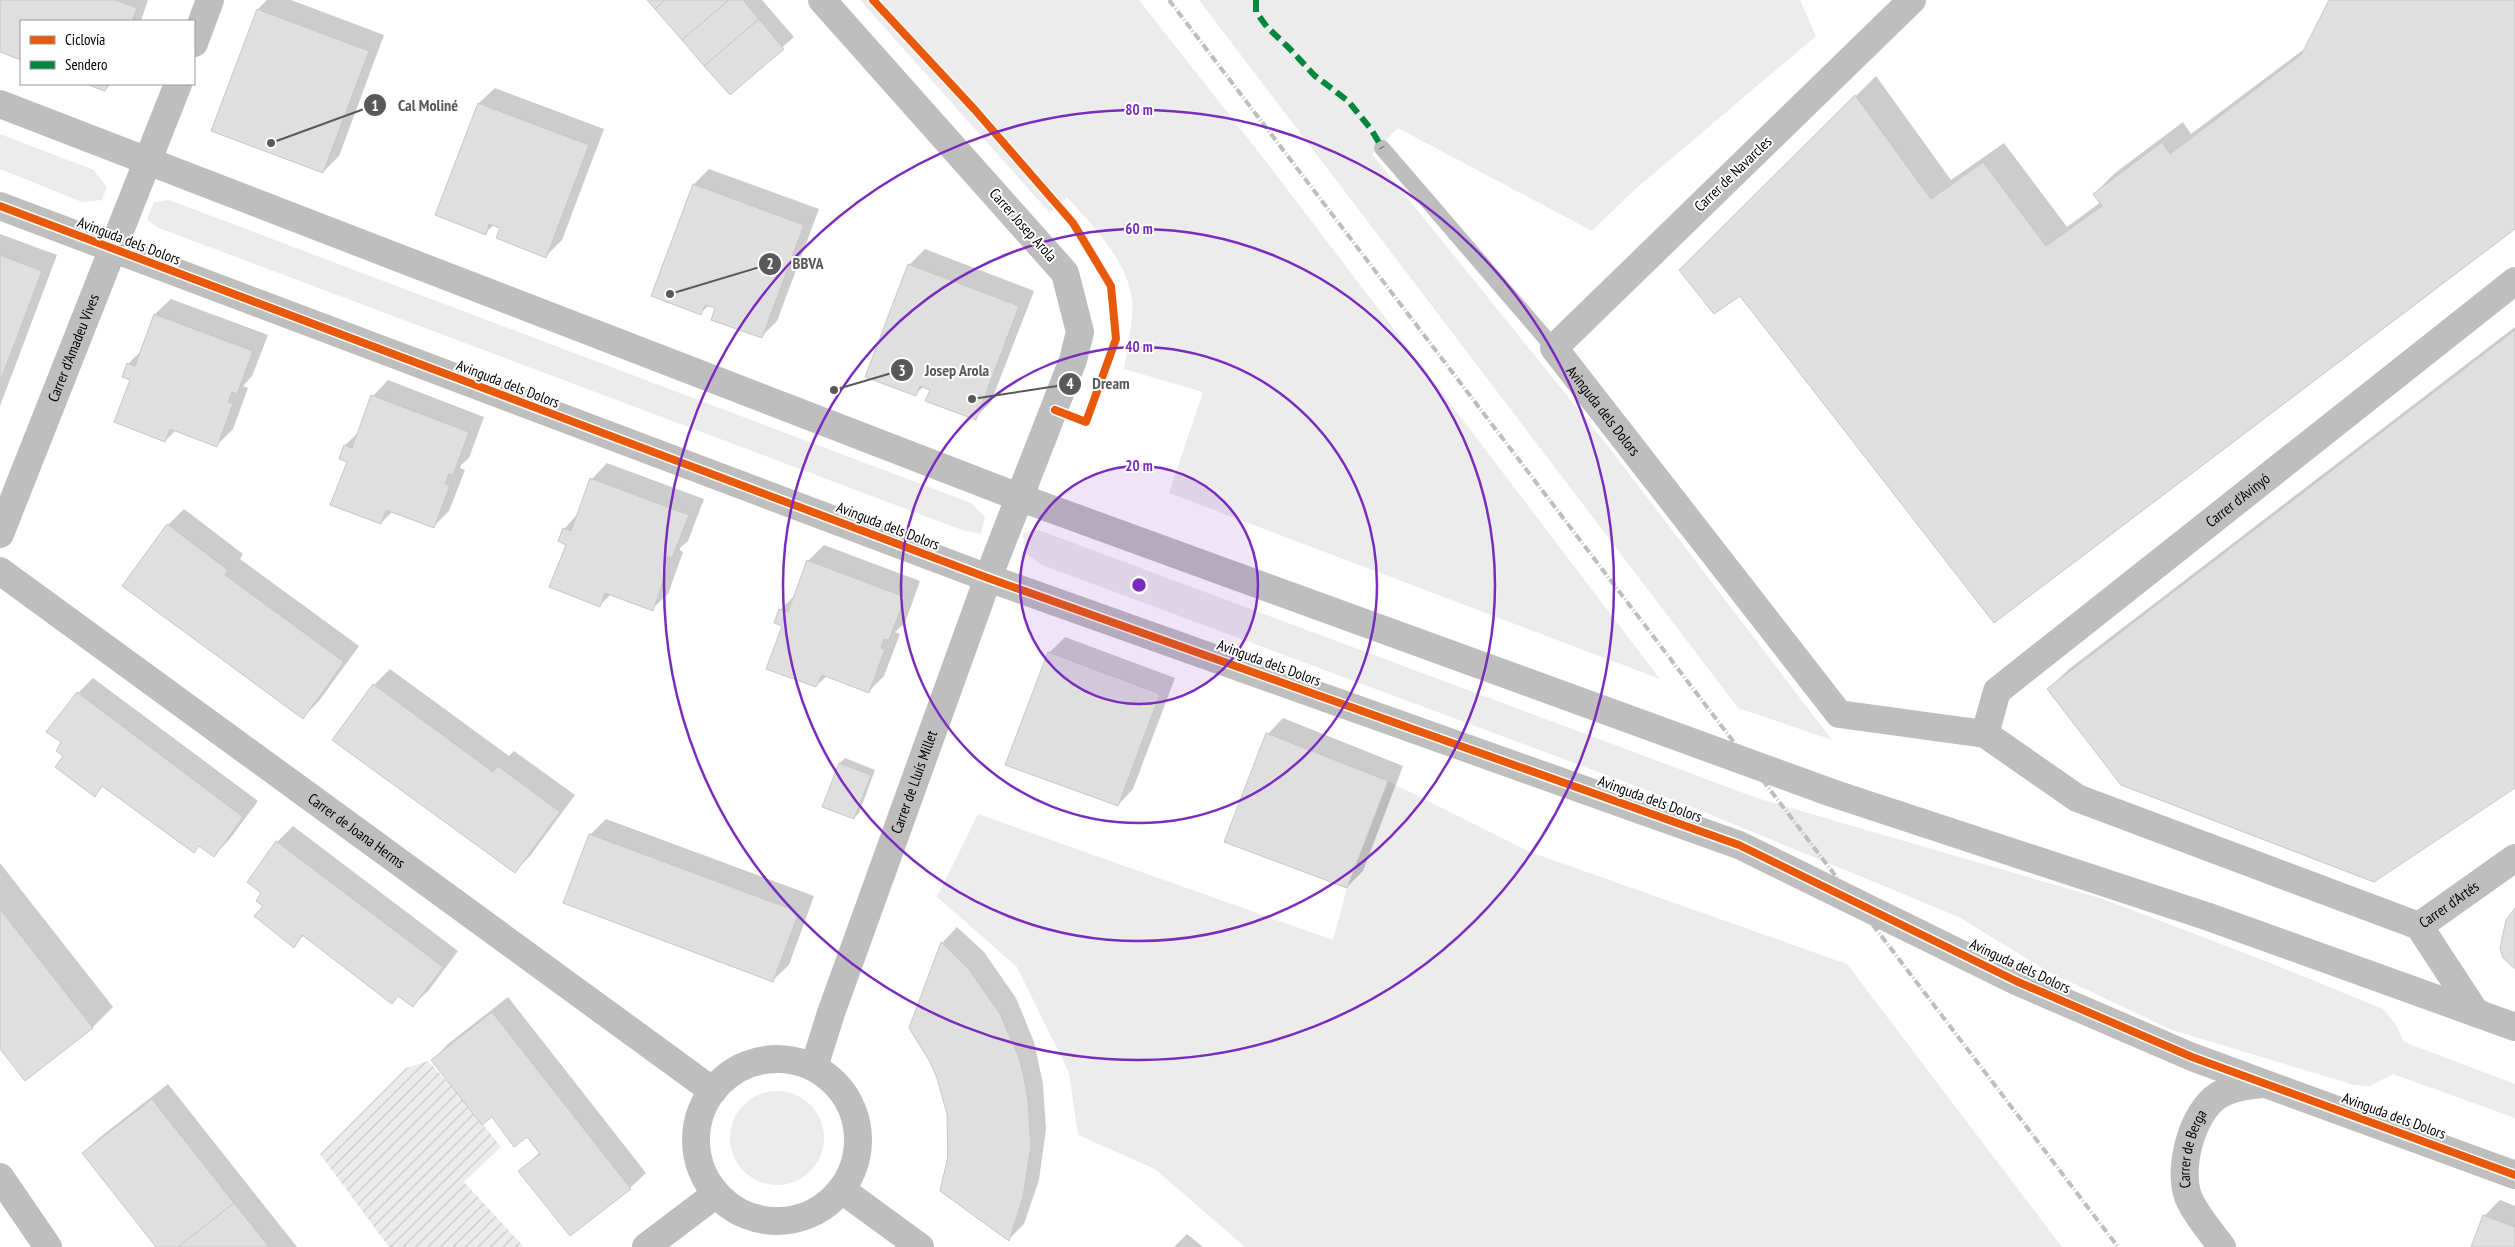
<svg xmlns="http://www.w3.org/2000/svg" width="2515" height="1247" viewBox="0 0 2515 1247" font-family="'PT Sans Narrow',sans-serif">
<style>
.green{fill:#ececec}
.garden{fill:url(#garden-furrows)}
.shadow{fill:#0003}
.building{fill:#dfdfdf;stroke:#c7c7c7}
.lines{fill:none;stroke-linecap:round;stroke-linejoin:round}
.service{stroke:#bebebe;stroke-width:16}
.minor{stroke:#bebebe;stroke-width:28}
.tertiary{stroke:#bebebe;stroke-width:28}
.rail{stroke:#bebebe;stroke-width:4;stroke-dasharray:8 2.5 1 2.5;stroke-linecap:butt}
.quiet{stroke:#00873e;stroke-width:6;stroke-dasharray:12 6;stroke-linecap:butt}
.cycleway-casing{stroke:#fff;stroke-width:11}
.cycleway{stroke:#e8590c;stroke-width:8}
.ring{fill:none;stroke:#7b2cbf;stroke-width:2.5}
.labels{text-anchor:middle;stroke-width:4;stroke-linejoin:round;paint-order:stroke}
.street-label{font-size:15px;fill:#000;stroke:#fff}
.centre{fill:#7b2cbf;stroke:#fff;stroke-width:2.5}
.ring-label{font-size:15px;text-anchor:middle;font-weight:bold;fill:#7b2cbf;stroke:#fff;stroke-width:4;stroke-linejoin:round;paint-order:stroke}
.leader{fill:none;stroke:#595959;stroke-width:2}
.callout-dot{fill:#595959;stroke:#fff;stroke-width:2}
.mark-label{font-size:15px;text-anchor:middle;font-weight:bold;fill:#fff}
.callout-label{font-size:16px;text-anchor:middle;font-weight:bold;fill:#595959;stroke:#fff;stroke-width:4;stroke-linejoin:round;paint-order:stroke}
</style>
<defs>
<pattern id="garden-furrows" width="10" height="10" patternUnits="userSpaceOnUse" patternTransform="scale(1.25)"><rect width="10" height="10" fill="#ececec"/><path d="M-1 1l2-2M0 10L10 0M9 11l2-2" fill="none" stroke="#c9c9c9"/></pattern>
</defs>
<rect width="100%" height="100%" fill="#fff"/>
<!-- green -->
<g class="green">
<path d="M860,0H1139L1268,164L1660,679L1169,493L1203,392L1124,369C1127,348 1134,322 1132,300C1127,260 1093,226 1067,197L1050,213Z"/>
<polygon points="1199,0 1800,0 1816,36 1632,192 1592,231 1398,128 1372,154 1607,445 1832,740 1738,708"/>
<polygon points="0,134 94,170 107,187 102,200 82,202 0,169"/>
<polygon points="169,200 971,503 985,517 981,534 962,530 159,228 147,220 154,202"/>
<polygon points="1039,530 1757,798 2103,899 2268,962 2383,1009 2395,1023 2404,1042 2515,1084 2515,1118 2393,1074 2370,1086 2354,1085 2172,1030 2047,971 1959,917 1687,805 1042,565 1024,552 1023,533"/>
<polygon points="1388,781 1530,852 1847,964 2062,1247 1245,1247 1155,1169 1078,1135 1069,1073 1017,967 937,897 978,814 1333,940 1347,888"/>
<circle cx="777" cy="1138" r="47"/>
</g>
<!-- garden -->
<polygon class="garden" points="428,1061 455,1090 501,1147 464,1182 524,1247 389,1247 320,1154 406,1068"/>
<!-- shadow -->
<g class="shadow">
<polygon points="0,0 148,0 141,21 21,21 21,58 0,51"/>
<polygon points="267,0 291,0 384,35 339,156 323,172 212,130 258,9"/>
<polygon points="649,0 762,0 794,37 730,93"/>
<polygon points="2331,0 2515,0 2515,228 1741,294 1681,270 1876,76 1951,180 2004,143 2067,227 2101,202 2094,194 2115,173 2183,122 2191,134 2307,47"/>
<polygon points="89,84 111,84 105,90"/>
<polygon points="495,88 604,129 562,240 546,256 501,227 494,225 485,233 436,215 479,103"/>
<polygon points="709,169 819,209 777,321 761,337 717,308 709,305 701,313 694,184"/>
<polygon points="0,234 57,255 0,406"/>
<polygon points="925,249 1034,291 991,402 975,418 924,386 915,395 909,265"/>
<polygon points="171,299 268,335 252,376 243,386 248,388 233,429 217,445 176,430 165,441 131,379 128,364 142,350 155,314"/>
<polygon points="2515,327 2515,786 2048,689 2069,669"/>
<polygon points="388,380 484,417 469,458 461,465 460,468 465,470 449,511 433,527 393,511 381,523 348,461 345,445 360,431 373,396"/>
<polygon points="607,463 704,499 688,541 680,548 680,550 683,552 668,594 652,609 611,594 600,605 567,544 564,529 578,514 592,479"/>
<polygon points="184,509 243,554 240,559 359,646 319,701 303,717 168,525"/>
<polygon points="824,545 920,581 905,623 895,632 900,634 884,676 869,691 827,676 816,686 783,625 780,610 795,595 808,561"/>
<polygon points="1065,637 1175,678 1133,789 1118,805 1049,653"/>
<polygon points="390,669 509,756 514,751 575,795 530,856 514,872 374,685"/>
<polygon points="93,678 258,801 229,840 214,855 104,785 94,795 65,756 78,693"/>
<polygon points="1283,718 1403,766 1363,871 1347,887 1268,734"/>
<polygon points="845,758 875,770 859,813 854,818 824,806 840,763"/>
<polygon points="606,819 814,896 789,965 773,980 565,902 590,835"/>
<polygon points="293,826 458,951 429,990 413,1005 399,995 392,1002 304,935 294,946 264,906 262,893 277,842"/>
<polygon points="0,863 113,1007 93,1027 25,1079 0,1047"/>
<polygon points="957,927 984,952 1016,998 1034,1042 1043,1084 1046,1129 1039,1180 1024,1224 1009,1239 947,1171 948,1114 938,1078 921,1043 910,1028 942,943"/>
<polygon points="508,997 646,1173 630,1188 520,1171 540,1152 527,1135 433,1060 448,1044"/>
<polygon points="168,1084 297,1247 157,1247 83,1153 99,1138"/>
<polygon points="2500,1200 2515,1206 2515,1247 2473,1247 2484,1216"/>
<polygon points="1187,1234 1203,1247 1174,1247"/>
</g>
<!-- building -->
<g class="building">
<polygon points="0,0 116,0 137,8 132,21 21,21 21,60 0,52"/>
<polygon points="647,0 665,0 655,9"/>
<polygon points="665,0 729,0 682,40 655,9"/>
<polygon points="729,0 743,0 759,19 704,66 682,40"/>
<polygon points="2329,0 2515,0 2515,229 1994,623 1740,296 1714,314 1679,270 1855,95 1931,199 1983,162 2046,246 2102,206 2093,194 2162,142 2170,154 2301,55"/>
<polygon points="257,9 369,51 323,173 211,131"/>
<polygon points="759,19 784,49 730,95 704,66"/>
<polygon points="85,84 108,84 105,91"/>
<polygon points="478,103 589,145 546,258 496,238 500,228 489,224 486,235 435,215"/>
<polygon points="693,184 804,225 762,338 711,320 715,308 705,305 701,315 651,296"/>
<polygon points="0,255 42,271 0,382"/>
<polygon points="908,264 1019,306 976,420 925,401 930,390 920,386 916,396 865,377"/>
<polygon points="154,314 253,351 237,394 232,392 228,402 233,404 217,447 170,429 165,442 114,422 130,380 122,377 127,363 135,366"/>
<polygon points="2515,330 2515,788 2374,882 2121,785 2047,689"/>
<polygon points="371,395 469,432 453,475 449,474 445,484 450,485 434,528 386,510 381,524 330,505 347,462 339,459 344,445 352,448"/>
<polygon points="590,478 689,515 672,558 668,556 665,566 668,567 653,611 605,593 600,607 549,587 566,545 558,541 563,528 571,531"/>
<polygon points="167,524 228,570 225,575 344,662 303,719 122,586"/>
<polygon points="807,560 905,597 889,640 884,639 881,648 885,649 869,693 822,675 816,687 766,669 782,626 774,623 779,609 788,612"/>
<polygon points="1048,652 1160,694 1118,806 1005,765"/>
<polygon points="373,684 493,772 498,766 560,812 515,873 332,740"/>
<polygon points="77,692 243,817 214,857 199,846 194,853 102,786 95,797 55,767 63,756 56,751 61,742 46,732"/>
<polygon points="1266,733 1388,781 1347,888 1224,842"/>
<polygon points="839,763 871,775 854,819 822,807"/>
<polygon points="589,834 799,912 773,982 563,903"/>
<polygon points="276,841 443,967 413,1007 398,996 392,1004 302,935 294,948 254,916 263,906 256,901 261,893 247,882"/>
<polygon points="2515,908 2515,969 2503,958 2500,948 2506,920"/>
<polygon points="0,909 93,1028 25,1081 0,1049"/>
<polygon points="941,942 968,968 1000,1014 1019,1058 1023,1073 1028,1100 1031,1146 1023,1197 1009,1241 940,1191 948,1156 947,1114 937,1078 930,1062 909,1028"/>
<polygon points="492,1012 631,1189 570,1236 518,1171 540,1154 527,1137 514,1147 492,1117 482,1125 431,1060"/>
<polygon points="152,1099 234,1203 178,1247 156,1247 82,1153"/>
<polygon points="234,1203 269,1247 178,1247"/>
<polygon points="2483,1215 2515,1227 2515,1247 2471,1247"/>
</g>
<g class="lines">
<!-- service -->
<polyline class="service" points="1382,148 1554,348"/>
<!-- minor -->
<g class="minor">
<path id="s1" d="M1912,0L1554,348L1839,714L1985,734L2077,798L2419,926"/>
<polyline points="194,43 210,0"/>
<path id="s2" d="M0,534L178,84"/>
<path id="s3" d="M0,571L713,1091"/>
<path id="s4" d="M1985,734L1997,691L2515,281"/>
<path id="s5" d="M2476,1013L2419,926L2515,858"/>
<circle cx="777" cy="1140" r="81"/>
<path id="s6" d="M814,1067L831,1013L988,578L1073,360L1080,332L1065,273L822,0"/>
<polyline points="0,1177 48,1247"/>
<polyline points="842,1190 920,1247"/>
<polyline points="646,1247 716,1194"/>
<path id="s7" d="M2222,1247C2212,1233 2199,1219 2191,1203C2175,1175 2191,1112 2219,1095C2233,1087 2248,1085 2263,1084"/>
</g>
<!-- tertiary -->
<g class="tertiary">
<polyline points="0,104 1021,498 1832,793 2206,916 2515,1027"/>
<polyline points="0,206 988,578 1739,845 2016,981 2192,1057 2515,1175"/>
</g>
<!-- rail -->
<polyline class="rail" points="1169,0 2118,1247"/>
<!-- quiet -->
<polyline class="quiet" points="1256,0 1256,12 1267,27 1290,49 1314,75 1348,101 1371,129 1382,148"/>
<defs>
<g id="cycleway">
<polyline points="873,0 975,110 1073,223 1111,286 1116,339 1086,422 1055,410"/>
<polyline points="0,206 988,578 1739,845 2016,981 2192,1057 2515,1175"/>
</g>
</defs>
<!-- cycleway casing -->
<use href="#cycleway" class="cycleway-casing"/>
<!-- cycleway -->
<use href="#cycleway" class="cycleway"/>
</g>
<!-- distance rings -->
<circle cx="1139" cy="585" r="119" fill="#7b2cbf" fill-opacity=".12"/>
<g class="ring">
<circle cx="1139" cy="585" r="119"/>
<circle cx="1139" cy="585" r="238"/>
<circle cx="1139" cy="585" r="356"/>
<circle cx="1139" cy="585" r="475"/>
</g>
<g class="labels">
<!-- street labels -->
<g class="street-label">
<text transform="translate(1733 174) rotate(-44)" y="5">Carrer de Navarcles</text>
<text transform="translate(1023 225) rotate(48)" y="5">Carrer Josep Arola</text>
<text transform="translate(129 241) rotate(21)" y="5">Avinguda dels Dolors</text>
<text dy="5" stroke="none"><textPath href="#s2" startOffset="200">Carrer d'Amadeu Vives</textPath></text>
<text transform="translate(508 384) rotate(21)" y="5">Avinguda dels Dolors</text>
<text dy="5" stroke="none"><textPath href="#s1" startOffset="579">Avinguda dels Dolors</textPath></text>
<text dy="5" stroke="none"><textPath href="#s4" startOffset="352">Carrer d'Avinyó</textPath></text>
<text transform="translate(888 526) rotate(21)" y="5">Avinguda dels Dolors</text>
<text transform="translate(1269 663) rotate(20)" y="5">Avinguda dels Dolors</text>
<text dy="5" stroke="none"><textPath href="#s6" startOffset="302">Carrer de Lluís Millet</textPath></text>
<text transform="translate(1650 799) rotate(20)" y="5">Avinguda dels Dolors</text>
<text dy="5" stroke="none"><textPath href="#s3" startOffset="441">Carrer de Joana Herms</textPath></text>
<text dy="5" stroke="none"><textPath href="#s5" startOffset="141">Carrer d'Artés</textPath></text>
<text transform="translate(2020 966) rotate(25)" y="5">Avinguda dels Dolors</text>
<text transform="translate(2394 1116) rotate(20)" y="5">Avinguda dels Dolors</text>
<text dy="5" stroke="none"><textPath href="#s7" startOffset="110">Carrer de Berga</textPath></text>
</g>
</g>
<circle cx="1139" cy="585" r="8" class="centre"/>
<g class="ring-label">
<text x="1139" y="115">80 m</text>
<text x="1139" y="234">60 m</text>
<text x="1139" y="352">40 m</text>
<text x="1139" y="471">20 m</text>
</g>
<!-- callouts -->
<path class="leader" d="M271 143L375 105M670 294L770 264M834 390L902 370M972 399L1070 384"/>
<g class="callout-dot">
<circle cx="271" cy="143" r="5"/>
<circle cx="670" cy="294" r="5"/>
<circle cx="834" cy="390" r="5"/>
<circle cx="972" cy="399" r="5"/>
<circle cx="375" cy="105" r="12"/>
<circle cx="770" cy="264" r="12"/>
<circle cx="902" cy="370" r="12"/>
<circle cx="1070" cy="384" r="12"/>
</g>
<g class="mark-label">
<text x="375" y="111">1</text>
<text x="770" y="269">2</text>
<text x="902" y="376">3</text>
<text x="1070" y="389">4</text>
</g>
<g class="callout-label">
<text x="428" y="111">Cal Moliné</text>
<text x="808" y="269">BBVA</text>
<text x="957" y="376">Josep Arola</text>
<text x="1111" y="389">Dream</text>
</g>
<!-- legend -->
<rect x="20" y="20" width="175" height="65" fill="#ffffff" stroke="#999999"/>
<rect x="30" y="36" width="25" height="8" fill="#e8590c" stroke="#999999"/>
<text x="65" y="45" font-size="15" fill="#000000">Ciclovía</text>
<rect x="30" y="61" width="25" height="8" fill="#00873e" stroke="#999999"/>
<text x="65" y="70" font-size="15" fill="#000000">Sendero</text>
</svg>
